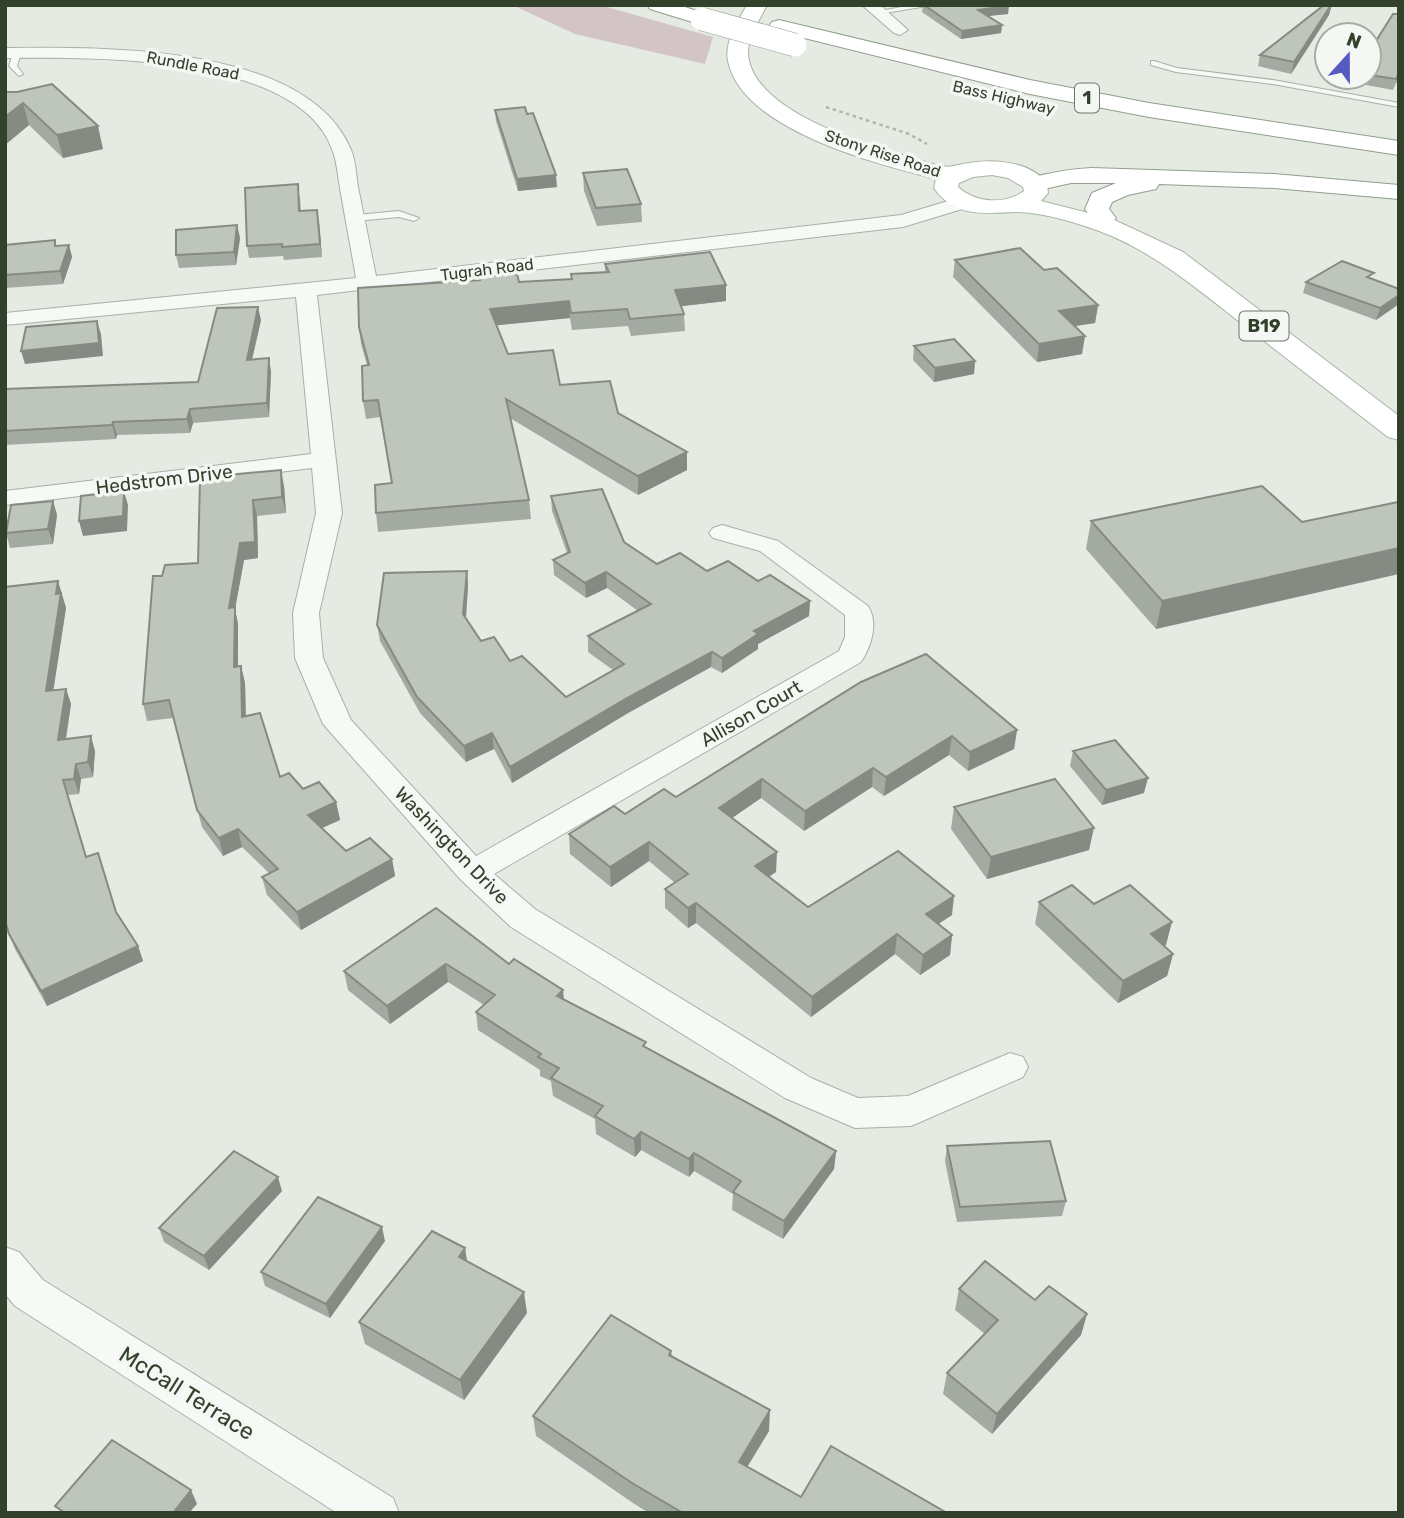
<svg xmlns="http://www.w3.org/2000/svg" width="1404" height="1518" viewBox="0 0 1404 1518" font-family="Rubik,sans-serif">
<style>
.green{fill:#d3c5c7}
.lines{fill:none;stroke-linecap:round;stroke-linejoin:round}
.service-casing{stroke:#a8b1a5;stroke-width:2}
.minor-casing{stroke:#a8b1a5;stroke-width:2}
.primary-casing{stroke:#a8b5a4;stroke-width:2}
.motorway-casing{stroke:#919f8c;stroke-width:2}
.path{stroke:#afb7ad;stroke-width:2.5;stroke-dasharray:3.5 3.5;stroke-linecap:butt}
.service{fill:#f6f9f6;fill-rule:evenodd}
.minor{fill:#f6f9f6;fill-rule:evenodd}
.primary{fill:#fff;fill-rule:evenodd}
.motorway{fill:#fff;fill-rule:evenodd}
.motorway-bridge-casing{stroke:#919f8c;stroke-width:24;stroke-linecap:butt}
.motorway-bridge{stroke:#fff;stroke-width:23}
.wall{fill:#a3aaa1}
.shaded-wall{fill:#858b83}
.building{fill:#bec6bb;stroke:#858b83;stroke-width:2}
.labels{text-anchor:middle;stroke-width:7;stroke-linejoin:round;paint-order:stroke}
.far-street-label{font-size:16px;fill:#32412c;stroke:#f4f7f3}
.shield{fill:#f4f7f3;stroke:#6c7868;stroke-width:2}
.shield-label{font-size:18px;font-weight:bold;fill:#32412c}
.street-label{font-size:19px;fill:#32412c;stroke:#f4f7f3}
.near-street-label{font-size:23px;fill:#32412c;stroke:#f4f7f3}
</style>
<rect width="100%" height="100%" fill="#e5eae3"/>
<!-- green -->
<polygon class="green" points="512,5 600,5 713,37 705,64 575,34"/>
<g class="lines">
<defs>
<g id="service">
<polygon points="912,5 933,5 879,14 875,12"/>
<polygon points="17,51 21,53 17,66 23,74 19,76 9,66 13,53"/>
<polygon points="1154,61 1177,68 1273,80 1399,103 1399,107 1273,84 1176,72 1151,65 1151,61"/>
<polygon points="399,211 419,218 414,221 399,217 356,221 351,218 356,215"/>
</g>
<g id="minor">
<polygon points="862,5 880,5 908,30 900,35 894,33"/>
<path d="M5,48C101,47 307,43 351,150C356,161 356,175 358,187C364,216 370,246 376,276L901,215L965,196L972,198L975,202L972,206L903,227L317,295L342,513L319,613L323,658L351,720L476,856L839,651L845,637V615L760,551L713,538L709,533L713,528L722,525L778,541L868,606C879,623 871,647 861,662L494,874L535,909L811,1078L858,1098L908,1096L1010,1053L1023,1057L1028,1067L1023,1077L911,1126L855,1128L785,1098L511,927L461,880L323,724L295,658L293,613L316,513L312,468L5,505V491L311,454L296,297L5,325V313L356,278C351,248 345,218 340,188C338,177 337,163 333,152C301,53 88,57 5,58Z"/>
<polygon points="5,1247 19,1252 43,1280 393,1498 399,1513 337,1513 15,1306 5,1294"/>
</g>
<path id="primary" d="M747,5H767C759,21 744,42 749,61C763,119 885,150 936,165C952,169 953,165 969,163C993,159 1032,161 1047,184L1048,193L1041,201L1112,219L1183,252L1399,416V440L1388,437C1339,399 1290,361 1241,323C1196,288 1153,251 1099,231C1074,222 1042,212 1016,212C984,213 955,218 934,188L936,179C877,164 742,130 728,61C724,42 738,21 747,5ZM992,175L1008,178L1023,187L1024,191C1005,205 975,203 958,187L959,183L973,177Z"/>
<g id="motorway">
<polygon points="647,5 679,5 709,15 712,19 709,23 702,25 650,9"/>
<polygon points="779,20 1030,80 1149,103 1399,141 1399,155 1149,117 1030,94 772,30 769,26 772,22"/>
<path d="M1092,168L1274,174L1399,185V199L1274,188L1159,184L1156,189L1128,195L1112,202L1109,209L1116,218L1112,223L1103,226L1094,223L1085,209L1092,193L1116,183H1071L1035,191L1026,189L1023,184L1026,179C1048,173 1069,169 1092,168Z"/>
</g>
</defs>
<!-- service casing -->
<use href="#service" class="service-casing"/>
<!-- minor casing -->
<use href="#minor" class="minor-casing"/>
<!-- primary casing -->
<use href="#primary" class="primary-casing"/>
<!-- motorway casing -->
<use href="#motorway" class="motorway-casing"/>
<!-- path -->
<polyline class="path" points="826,107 909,134 927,144"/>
<!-- service -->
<use href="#service" class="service"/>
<!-- minor -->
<use href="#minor" class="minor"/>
<!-- primary -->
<use href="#primary" class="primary"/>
<!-- motorway -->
<use href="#motorway" class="motorway"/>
<defs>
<polyline id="motorway-bridge" points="702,19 795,45"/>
</defs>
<!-- motorway-bridge casing -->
<use href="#motorway-bridge" class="motorway-bridge-casing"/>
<!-- motorway-bridge -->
<use href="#motorway-bridge" class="motorway-bridge"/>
</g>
<!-- wall -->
<g class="wall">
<polygon points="923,5 1006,5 1008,14 988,16 1002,25 1001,33 961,39 922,12"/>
<polygon points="1399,14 1399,83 1396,83 1393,90 1366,85 1368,79 1357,77 1369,77 1369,52"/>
<polygon points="1329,15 1291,74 1258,66 1260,55"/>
<polygon points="5,92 103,149 63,158 29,125 5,145"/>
<polygon points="495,110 557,187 518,191 496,121"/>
<polygon points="583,173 641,204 642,222 597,226 584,191"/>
<polygon points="300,196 301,211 319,222 322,257 284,260 283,256 249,258 247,246"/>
<polygon points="237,225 240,238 236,265 179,268 176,255"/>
<polygon points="5,245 57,246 69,245 72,257 63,284 5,288"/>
<polygon points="955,260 1044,270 1098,305 1095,323 1074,326 1082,354 1037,362 953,277"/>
<polygon points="605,264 726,285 726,301 681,306 684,314 685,331 631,336 628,326 572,330 570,318 496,325 508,354 560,385 618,413 687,470 638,495 510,418 529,500 531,519 378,532 376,513 392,483 380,417 366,419 363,401 367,365 361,344 359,327 519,282 571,279 605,272"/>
<polygon points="1306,282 1399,289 1399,304 1376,320 1303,293"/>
<polygon points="261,320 252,359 269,358 271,372 269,417 193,423 190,433 117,435 116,439 5,445 5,389 198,382"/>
<polygon points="914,346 975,361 974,374 934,382 913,360"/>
<polygon points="200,480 284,486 286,513 257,516 258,558 244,560 235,609 238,624 238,666 241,666 245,683 246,716 280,777 303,789 336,802 340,820 321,828 346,851 392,859 395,876 301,930 267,895 262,877 269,873 242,847 223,856 202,827 173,718 147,721 143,704 162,576 198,563"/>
<polygon points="1262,486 1156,629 1086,549 1091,521"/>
<polygon points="551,496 657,564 707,571 758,581 810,601 809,616 758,644 758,649 722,673 711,667 628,713 512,783 494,749 466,762 420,713 380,641 377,625 467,571 468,586 466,618 481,641 566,697 613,670 588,652 588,636 638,611 607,588 586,598 554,575 553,560 567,553 552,511"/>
<polygon points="53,501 57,515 53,544 10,548 6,533"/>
<polygon points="58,581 66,608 53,690 66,689 71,704 66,740 95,751 93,777 81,779 79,794 68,795 86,857 117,913 138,946 143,961 47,1006 15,949 9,934"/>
<polygon points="861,682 1017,730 1014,749 968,771 949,755 884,796 872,787 804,831 761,798 732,818 776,872 769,877 808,907 952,915 938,924 952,935 950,955 920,975 895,954 811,1017 696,923 688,928 665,908 665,889 675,883 649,861 611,887 570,854 569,834 676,797"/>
<polygon points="1073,751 1144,793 1102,805 1070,766"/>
<polygon points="954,807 1089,850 987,879 951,829"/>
<polygon points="1039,902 1166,945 1164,946 1173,954 1167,976 1118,1003 1035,924"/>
<polygon points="436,908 509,964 564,1000 646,1047 836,1151 834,1169 783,1239 732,1210 733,1194 694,1171 689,1177 641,1150 635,1157 596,1134 595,1119 553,1096 551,1081 540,1076 540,1070 478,1030 476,1012 484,1005 448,982 390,1024 348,990 344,971"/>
<polygon points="947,1146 1066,1201 1062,1216 957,1222 945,1161"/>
<polygon points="282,1191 209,1270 164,1242 159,1228"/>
<polygon points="385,1241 330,1318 265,1286 261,1272"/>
<polygon points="465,1248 467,1261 527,1313 464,1400 365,1344 359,1322"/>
<polygon points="959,1289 1035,1300 1087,1314 1081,1335 992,1434 943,1394 947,1373 985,1334 955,1310"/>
<polygon points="671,1351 672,1356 769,1431 747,1467 801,1497 947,1513 649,1513 633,1503 536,1436 533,1416"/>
</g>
<!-- shaded-wall -->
<g class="shaded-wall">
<polygon points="1332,5 1329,15 1291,74 1294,62"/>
<polygon points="1009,6 1008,14 978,17 978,10"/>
<polygon points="1002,25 1001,33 961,39 962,31"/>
<polygon points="23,103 29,125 5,145 5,117"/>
<polygon points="98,126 103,149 63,158 57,135"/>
<polygon points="556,175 557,187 518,191 517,179"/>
<polygon points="317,210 319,222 322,257 320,244"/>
<polygon points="237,225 240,238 236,265 234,252"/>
<polygon points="69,245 72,257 63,284 60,271"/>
<polygon points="726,285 726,301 675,307 675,290"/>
<polygon points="1399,295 1399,304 1376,320 1380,308"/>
<polygon points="569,301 570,318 491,326 490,309"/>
<polygon points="1098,305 1095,323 1056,329 1059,311"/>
<polygon points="258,307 261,320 249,373 247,360"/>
<polygon points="97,321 101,334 103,356 25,364 21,351"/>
<polygon points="1085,336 1082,354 1037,362 1039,344"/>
<polygon points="269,358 271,372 269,417 267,403"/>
<polygon points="975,361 974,374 934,382 935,368"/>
<polygon points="190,409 193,423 190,433 187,419"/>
<polygon points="113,422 117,435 116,439 112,425"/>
<polygon points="687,452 687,470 638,495 638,476"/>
<polygon points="281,470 284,486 286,513 282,497"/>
<polygon points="124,491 128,505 127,531 83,536 79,521"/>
<polygon points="253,500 257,516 258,558 244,560 235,609 238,624 238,684 234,667 229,608 240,543"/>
<polygon points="53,501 57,515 53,544 48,529"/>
<polygon points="1399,548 1399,574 1156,629 1162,601"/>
<polygon points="467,571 468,586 465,629 463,614"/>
<polygon points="606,572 607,588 586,598 585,583"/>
<polygon points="58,581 66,608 51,706 46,691"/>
<polygon points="810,601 809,616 758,644 758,649 722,673 722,658 754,631"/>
<polygon points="712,652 711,667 628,713 512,783 510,767 627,698"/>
<polygon points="241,666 245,683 246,734 242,717"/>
<polygon points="66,689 71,704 63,755 58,740"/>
<polygon points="1017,730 1014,749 968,771 970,752"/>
<polygon points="492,733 494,749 466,762 464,746"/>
<polygon points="91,736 95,751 93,777 88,762"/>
<polygon points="952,736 949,755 884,796 886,777"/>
<polygon points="76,764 81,779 79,794 74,779"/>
<polygon points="873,768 872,787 804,831 805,811"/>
<polygon points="1148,778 1144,793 1102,805 1106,790"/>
<polygon points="762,779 761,798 719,827 719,808"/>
<polygon points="336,802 340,820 311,833 308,815"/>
<polygon points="1094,828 1089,850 987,879 991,857"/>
<polygon points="238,829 242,847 223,856 219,838"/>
<polygon points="649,842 649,861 611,887 610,867"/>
<polygon points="777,852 776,872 754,886 755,866"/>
<polygon points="392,859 395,876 301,930 297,912"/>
<polygon points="954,896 952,915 923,934 926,914"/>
<polygon points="696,903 696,923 688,928 688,908"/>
<polygon points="1172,922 1166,945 1145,956 1151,934"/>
<polygon points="897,934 895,954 811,1017 812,997"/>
<polygon points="952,935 950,955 920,975 923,955"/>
<polygon points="138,946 143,961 47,1006 41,991"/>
<polygon points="1173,954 1167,976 1118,1003 1123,981"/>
<polygon points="446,964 448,982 390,1024 387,1006"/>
<polygon points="563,990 565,1009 557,996"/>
<polygon points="641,1132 641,1150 635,1157 634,1139"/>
<polygon points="836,1151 834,1169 783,1239 784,1221"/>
<polygon points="694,1153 694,1171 689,1177 689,1159"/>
<polygon points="278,1177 282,1191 209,1270 204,1256"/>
<polygon points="382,1227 385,1241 330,1318 326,1304"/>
<polygon points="465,1248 468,1270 459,1257"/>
<polygon points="524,1292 527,1313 464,1400 460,1380"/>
<polygon points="1087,1314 1081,1335 992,1434 997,1414"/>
<polygon points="770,1410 769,1431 738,1482 739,1462"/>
<polygon points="191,1490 197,1504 189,1513 173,1513"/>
</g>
<!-- building -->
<g class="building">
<polygon points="924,5 1006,5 1009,6 978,10 1002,25 962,31"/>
<polygon points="1324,5 1331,5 1294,62 1260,55"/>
<polygon points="1393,14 1399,14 1399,73 1396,79 1369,75 1372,68 1369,68 1369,52"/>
<polygon points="52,84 98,126 57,135 23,103 5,117 5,92 17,92"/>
<polygon points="525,107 527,114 533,113 556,175 517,179 495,110"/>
<polygon points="627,169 641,204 596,208 583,173"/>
<polygon points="298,184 299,211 317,210 320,244 282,247 282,244 247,246 245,188"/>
<polygon points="237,225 234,252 176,255 176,230"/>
<polygon points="55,240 55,246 69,245 60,271 5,275 5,245"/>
<polygon points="1020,248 1044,270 1057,268 1098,305 1059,311 1085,336 1039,344 955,260"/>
<polygon points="710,252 726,285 675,290 684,314 630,319 627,309 571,313 569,301 490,309 508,354 553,350 560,385 610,381 618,413 687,452 638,476 506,399 529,500 376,513 375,485 392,483 378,400 363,401 362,366 369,365 359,327 358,288 480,280 480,277 517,274 519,282 572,279 571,274 609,272 605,264"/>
<polygon points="1342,261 1374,273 1367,277 1399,289 1399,295 1380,308 1306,282"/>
<polygon points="258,307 247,360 269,358 267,403 190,409 187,419 113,422 112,425 5,431 5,389 198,382 217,308"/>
<polygon points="97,321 99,343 21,351 26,327"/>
<polygon points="954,339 975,361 935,368 914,346"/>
<polygon points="281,470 282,497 253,500 255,542 240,543 229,608 235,607 234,667 241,666 242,717 260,713 280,777 289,773 303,789 319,782 336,802 308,815 346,851 370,838 392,859 297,912 262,877 278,869 238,829 219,838 197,810 169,700 143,704 153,576 162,576 165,565 198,563 200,480 228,479 228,475"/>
<polygon points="1262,486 1302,522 1398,502 1399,548 1162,601 1091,521"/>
<polygon points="602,489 624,542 657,564 680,553 707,571 728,561 758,581 770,575 810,601 754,631 758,634 722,658 712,652 627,698 510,767 492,733 464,746 417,697 377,625 384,573 467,571 463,614 481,641 494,637 510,661 522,656 566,697 624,664 588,636 651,604 606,572 585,583 553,560 570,552 551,496"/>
<polygon points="124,491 123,516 79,521 81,496"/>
<polygon points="53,501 48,529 6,533 11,505"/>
<polygon points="58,581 56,594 61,593 46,691 66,689 58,740 91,736 88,762 76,764 74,779 63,780 86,857 98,853 116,912 138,946 41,991 9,934 5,921 5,587"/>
<polygon points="926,654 1017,730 970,752 952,736 886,777 873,768 805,811 762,779 719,808 777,852 755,866 808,907 898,851 954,896 926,914 952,935 923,955 897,934 812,997 696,903 688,908 665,889 688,874 649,842 610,867 569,834 614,806 625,814 664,789 676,797 861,682"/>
<polygon points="1115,740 1148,778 1106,790 1073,751"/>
<polygon points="1055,779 1094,828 991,857 954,807"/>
<polygon points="1072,885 1094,904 1130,885 1172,922 1151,934 1173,954 1123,981 1039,902"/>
<polygon points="436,908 509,964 514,959 563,990 557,996 646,1042 643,1046 836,1151 784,1221 733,1192 741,1181 694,1153 689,1159 641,1132 634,1139 595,1116 603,1106 551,1078 559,1068 538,1057 541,1054 476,1012 495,995 446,964 387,1006 344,971"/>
<polygon points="1050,1141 1066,1201 960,1207 947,1146"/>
<polygon points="234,1151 278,1177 204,1256 159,1228"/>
<polygon points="318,1197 382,1227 326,1304 261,1272"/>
<polygon points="432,1231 465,1248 459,1257 524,1292 460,1380 359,1322"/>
<polygon points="985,1261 1035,1300 1049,1286 1087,1314 997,1414 947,1373 998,1320 959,1289"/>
<polygon points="611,1315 671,1351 669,1355 770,1410 739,1462 801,1497 831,1446 947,1513 683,1513 632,1483 533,1416"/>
<polygon points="112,1440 191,1490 173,1513 65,1513 55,1506"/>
</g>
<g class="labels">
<!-- far-street labels -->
<g class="far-street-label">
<text transform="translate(193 65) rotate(11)" y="6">Rundle Road</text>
<text transform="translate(1004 97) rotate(13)" y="6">Bass Highway</text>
<text transform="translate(883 153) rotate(18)" y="6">Stony Rise Road</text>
<text transform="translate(487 269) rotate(-7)" y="6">Tugrah Road</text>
</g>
<!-- shield labels -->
<g class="shield">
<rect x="1075" y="83.5" width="24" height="29" rx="5"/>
<rect x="1239.5" y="311.5" width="49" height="29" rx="5"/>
</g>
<g class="shield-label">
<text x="1087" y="104">1</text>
<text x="1264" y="332">B19</text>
</g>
<!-- street labels -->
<g class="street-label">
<text transform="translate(164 479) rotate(-7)" y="7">Hedstrom Drive</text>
<text transform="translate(751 713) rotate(-30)" y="7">Allison Court</text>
<text transform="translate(452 845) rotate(46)" y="7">Washington Drive</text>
</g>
<!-- near-street labels -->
<g class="near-street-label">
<text transform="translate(187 1393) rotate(32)" y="8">McCall Terrace</text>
</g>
</g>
<!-- border -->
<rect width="1404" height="1518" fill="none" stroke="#32412c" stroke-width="14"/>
<!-- north arrow -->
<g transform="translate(1348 56) rotate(21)"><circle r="33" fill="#f4f7f3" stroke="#a6aea3" stroke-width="2"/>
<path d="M0-5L12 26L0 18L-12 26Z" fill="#5559c2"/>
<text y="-10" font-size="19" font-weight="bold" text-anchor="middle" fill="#32412c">N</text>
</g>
</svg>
